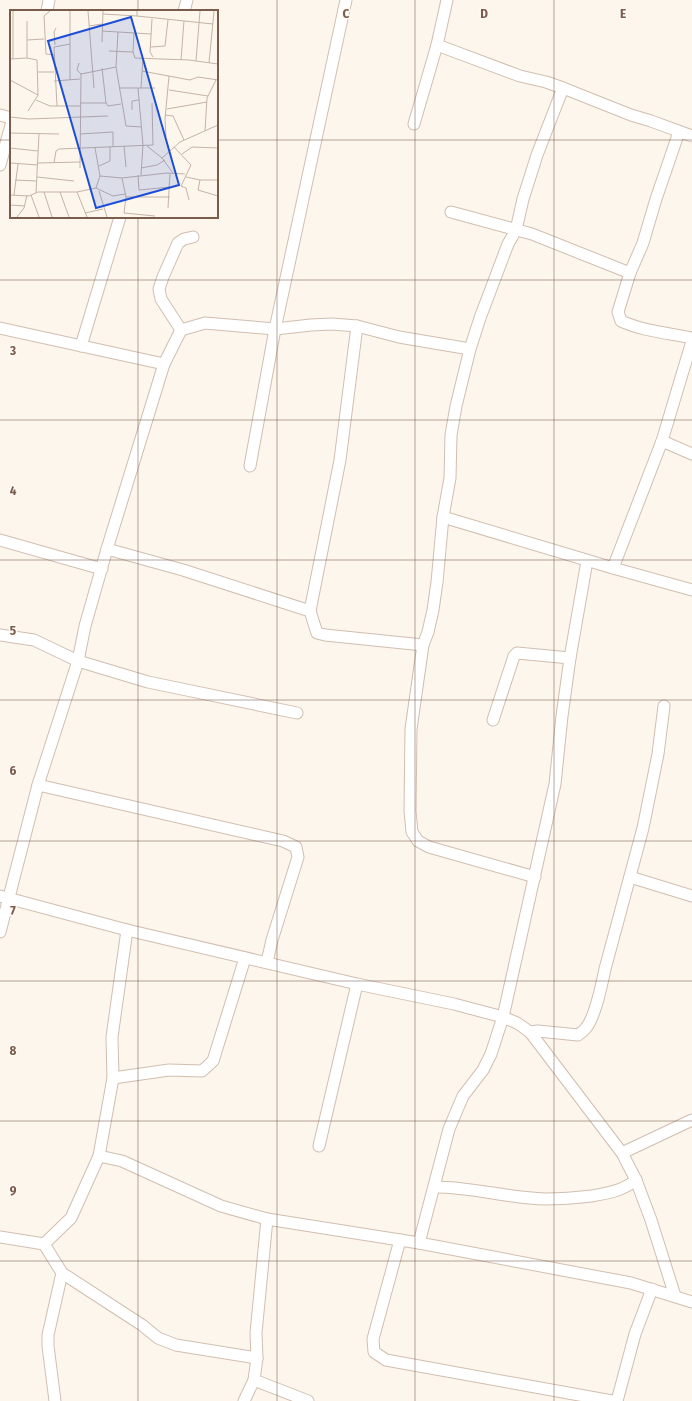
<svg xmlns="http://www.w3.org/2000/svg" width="692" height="1401" viewBox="0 0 692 1401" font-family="'Fira Sans Condensed',sans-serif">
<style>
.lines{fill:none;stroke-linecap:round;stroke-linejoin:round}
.minor-casing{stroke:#d1beb0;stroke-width:13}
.minor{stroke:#fff;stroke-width:11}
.grid{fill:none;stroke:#7a5c4d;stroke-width:1;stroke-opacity:0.55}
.inset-road{fill:none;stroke:#c5b3a7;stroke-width:1}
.view{fill:#1d4ed8;fill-opacity:0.15;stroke:#1d4ed8;stroke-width:2}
.inset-edge{fill:none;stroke:#7a5c4d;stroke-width:2}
.grid-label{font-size:13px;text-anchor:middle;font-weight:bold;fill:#7a5c4d;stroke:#fffaf3;stroke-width:3;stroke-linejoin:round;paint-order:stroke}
</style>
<rect width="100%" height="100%" fill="#fdf6ec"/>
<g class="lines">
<defs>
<g id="minor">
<polyline points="47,11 49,0"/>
<polyline points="184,11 187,0"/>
<polyline points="437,45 520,76 546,82 563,88 631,115 651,121 692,136"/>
<polyline points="0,115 11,118"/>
<polyline points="414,124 437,45 447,0"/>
<polyline points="0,165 11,125"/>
<path d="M451,212L532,234L630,273L618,312L621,321C643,331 668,333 692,338"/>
<polyline points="630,273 643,243 656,199 679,132"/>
<polyline points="0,328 164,364"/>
<polyline points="181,330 161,299 159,289 163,277 178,243 184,239 193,237"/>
<polyline points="81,346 120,217"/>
<polyline points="470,349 456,406 451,435 450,478 443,517 437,582 433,610 428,632 423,645 411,729 410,811 412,832 418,841 429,847 535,877"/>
<polyline points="662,441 692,454"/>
<polyline points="250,466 275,329 346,0"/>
<polyline points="443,517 613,568 692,590"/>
<polyline points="0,540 102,569"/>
<polyline points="107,549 183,570 310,611 317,633 325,635 423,645"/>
<polyline points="613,568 662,441 692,341"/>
<polyline points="310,611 340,460 357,326"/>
<polyline points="0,635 34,640 78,661 148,682 297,713"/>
<polyline points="493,720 514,656 517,653 570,658"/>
<polyline points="38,785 283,841 296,847 298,857 272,940 267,962"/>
<polyline points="630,877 692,896"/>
<path d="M0,896L127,930L357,984L454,1004L503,1017L517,1023L530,1032L538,1031L578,1035C580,1033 583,1032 585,1029C595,1019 602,983 605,969L643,828L658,754L664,706"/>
<polyline points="0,932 38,785 78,661 85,626 107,549 164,364 181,330 205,323 275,329 311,325 332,324 357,326 399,337 470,349 480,318 508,244 516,230 523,199 537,155 563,88"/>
<polyline points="530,1032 622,1153 636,1180 651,1220 675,1296"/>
<polyline points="113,1078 169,1070 202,1071 213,1061 245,958"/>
<polyline points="319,1146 357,984"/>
<polyline points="622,1153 692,1120"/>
<polyline points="99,1156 122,1161 221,1206 267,1219 419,1243 631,1283 692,1302"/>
<path d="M435,1187C472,1187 508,1198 545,1199C560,1199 575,1198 591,1196C608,1193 622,1191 636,1180"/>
<polyline points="0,1237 44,1244 62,1273 142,1325 158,1338 176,1345 257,1358"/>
<polyline points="400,1240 373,1339 374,1352 386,1360 612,1401"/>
<polyline points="419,1243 449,1129 463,1096 483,1070 491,1054 503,1017 555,784 562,716 570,658 587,561"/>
<polyline points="44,1244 71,1218 99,1156 113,1078 112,1037 127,930"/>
<polyline points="254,1380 308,1401"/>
<polyline points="55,1401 48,1346 48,1335 62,1273"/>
<polyline points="244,1401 254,1380 257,1358 256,1333 267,1219"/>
<polyline points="617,1401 635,1334 652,1289"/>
</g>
</defs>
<!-- minor casing -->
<use href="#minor" class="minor-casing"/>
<!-- minor -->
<use href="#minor" class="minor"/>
</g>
<!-- grid -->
<path class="grid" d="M138,0V11M277,0V1401M415,0V1401M554,0V1401M0,140H11M217,140H692M138,217V1401M0,280H692M0,420H692M0,560H692M0,700H692M0,841H692M0,981H692M0,1121H692M0,1261H692"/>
<!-- overview -->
<g transform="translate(10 10)">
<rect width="208" height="208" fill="#fdf6ec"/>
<path class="inset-road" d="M3,1V49M40,1L34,6L36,44L44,45M78,1L84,78M93,4L127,6V1M127,6L203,14M142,9L140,42L143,47M79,16L92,14M92,21L141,24M17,30L34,29M92,32L93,1M45,35L44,22L46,18M141,37L155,36L158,10M99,41L123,42L125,48L179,50L208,54M123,42L124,23M17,48V11M0,49L17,48L27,50L28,85L18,101M171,50L174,11M186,51L190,1M69,53L67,60L71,64M199,53L204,1M106,57L116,116L132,117M92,58L96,93M132,61L180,70L188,67L208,70M28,62H44M71,64L106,57L108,22M0,70L28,85M60,70V1M44,71L70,69M109,78H145M128,78L133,135L131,165M131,78L133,48M159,80L198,86M26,90L40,96H70M70,93H96L98,96L111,94M47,96L44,37L60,34M157,99L197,92M122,100V91L129,90M155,105L163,106L174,130M0,107L19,109L98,106M195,121L197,88L206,70M0,123L49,124M70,124L103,122V137M156,127L155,109L159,66M114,136L116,157M137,136L152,148L163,163M164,137L181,155L171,176L176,178L179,190M0,138L28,141M85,138L90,166L86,178M172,144L182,137L208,138M152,148L170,132L208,115M0,153L28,155M28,153L70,152M44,153L46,141L49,139L143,135L142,93M89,156L100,151V137M70,158L71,64M131,158L147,155L155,150M128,165L129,180L160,177M90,166L112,168L157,163L175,164M27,167L64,171M176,167L190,170H208M112,168L116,187L114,203L145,206M5,170L27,171M190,170L188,180L208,186M89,181L97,207M34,182L42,207M50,182L59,207M67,182L77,207M26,183L29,124M0,185L19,186L28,182H67L86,178L103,186L115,184M4,185L8,154M21,185L29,207M116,187H160M0,195L15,196M158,198L160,163M75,203L93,199M7,207L14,198L17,185"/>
<path class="view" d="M121,7L169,175L86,198L38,31Z"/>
<rect width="208" height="208" class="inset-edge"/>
</g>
<g class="grid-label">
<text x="346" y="18">C</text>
<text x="484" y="18">D</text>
<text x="623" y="18">E</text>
<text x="13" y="355">3</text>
<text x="13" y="495">4</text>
<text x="13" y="635">5</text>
<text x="13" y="775">6</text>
<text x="13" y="915">7</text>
<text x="13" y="1055">8</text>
<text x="13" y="1195">9</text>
</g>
</svg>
